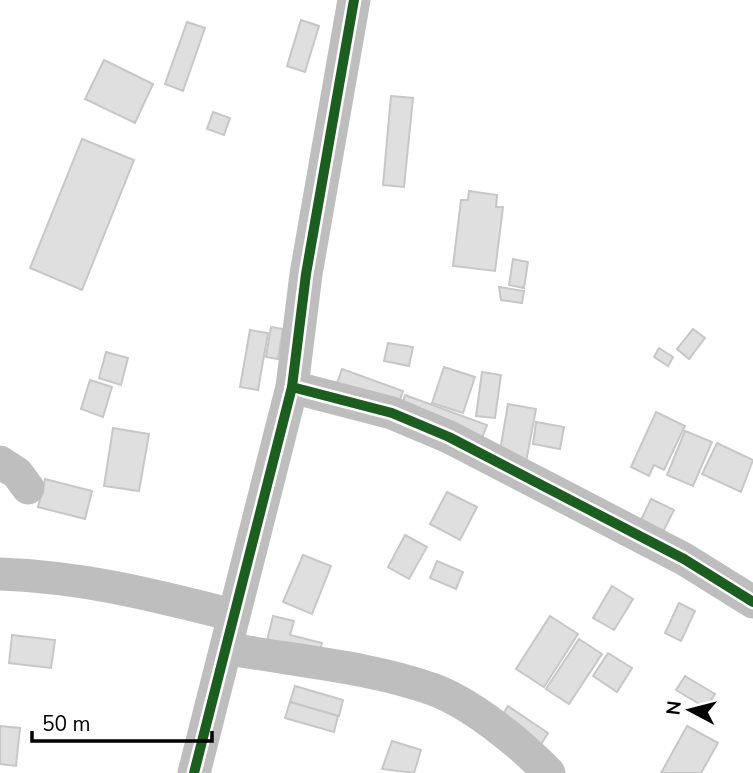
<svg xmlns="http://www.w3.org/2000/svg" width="753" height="773" viewBox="0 0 753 773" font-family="'Nunito Sans',sans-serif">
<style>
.building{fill:#dfdfdf;stroke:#c7c7c7;stroke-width:2}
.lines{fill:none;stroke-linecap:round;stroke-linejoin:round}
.minor{stroke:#bebebe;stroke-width:33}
.cycleway-casing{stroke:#fff;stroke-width:15}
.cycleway{stroke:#1b5e20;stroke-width:10}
</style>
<rect width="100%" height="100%" fill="#fff"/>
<!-- building -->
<g class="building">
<polygon points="301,20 319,26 305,72 287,66"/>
<polygon points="187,22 205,28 183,91 165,84"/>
<polygon points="104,60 153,84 135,123 85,99"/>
<polygon points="391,96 413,98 404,187 383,185"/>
<polygon points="213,112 230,118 224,135 207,129"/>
<polygon points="82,139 134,160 82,290 30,268"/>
<polygon points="469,191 497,195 496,207 503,207 495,271 453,266 461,200 468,200"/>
<polygon points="513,259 528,262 524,288 509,285"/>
<polygon points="499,287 524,291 522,303 501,300"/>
<polygon points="271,327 283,329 278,359 266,357"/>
<polygon points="693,329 705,338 689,359 677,349"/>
<polygon points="250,330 268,333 258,390 240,387"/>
<polygon points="388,343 413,347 409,366 384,361"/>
<polygon points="659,348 673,357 668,366 654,357"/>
<polygon points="106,352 128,358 121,385 99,378"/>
<polygon points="444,367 475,377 463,413 432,403"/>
<polygon points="342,369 403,391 397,408 336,386"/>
<polygon points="482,372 501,375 495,418 476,416"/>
<polygon points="90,380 112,387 103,417 81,409"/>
<polygon points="405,395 487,425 479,446 400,412"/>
<polygon points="508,404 536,409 526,462 499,457"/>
<polygon points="656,412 685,426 664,470 654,465 649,476 631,467"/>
<polygon points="536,422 564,427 560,449 533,444"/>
<polygon points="113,428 149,434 139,491 104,486"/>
<polygon points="685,431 712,442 693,486 667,475"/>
<polygon points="717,443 753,460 741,492 702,474"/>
<polygon points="45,479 92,491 85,519 38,507"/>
<polygon points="447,492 477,507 460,540 430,524"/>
<polygon points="651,499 674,510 663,532 641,520"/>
<polygon points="405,535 427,547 409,579 388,567"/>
<polygon points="303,555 331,566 312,614 283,602"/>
<polygon points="437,561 463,572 456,589 430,578"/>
<polygon points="612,586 633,599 614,630 593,618"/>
<polygon points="679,603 695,611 681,641 665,633"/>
<polygon points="273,616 294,621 290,635 322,643 318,658 266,645"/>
<polygon points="550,616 578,634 544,687 516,669"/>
<polygon points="12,635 55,640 51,668 9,663"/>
<polygon points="579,639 602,654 569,704 546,689"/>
<polygon points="608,653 632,668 617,692 593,676"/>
<polygon points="685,676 715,694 706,708 676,690"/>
<polygon points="295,686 343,700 339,716 290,702"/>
<polygon points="290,702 338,716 334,732 285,718"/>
<polygon points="508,706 548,733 540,746 500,719"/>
<polygon points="0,726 20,728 16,766 0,764"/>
<polygon points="687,726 718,743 701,773 661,773"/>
<polygon points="392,741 421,750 414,773 382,769"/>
</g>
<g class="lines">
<!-- minor -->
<g class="minor">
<polyline points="292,387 392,413 449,437 684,559 753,602"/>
<polyline points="0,462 17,473 28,488"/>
<path d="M0,574C84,577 153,595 233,615"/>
<path d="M226,648C294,661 366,666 432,689C471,703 520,743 549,773"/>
<polyline points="194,773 292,387 306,274 354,0"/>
</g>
<defs>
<g id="cycleway">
<polyline points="292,387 392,413 449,437 684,559 753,602"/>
<polyline points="194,773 292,387 306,274 354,0"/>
</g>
</defs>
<!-- cycleway casing -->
<use href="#cycleway" class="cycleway-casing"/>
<!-- cycleway -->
<use href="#cycleway" class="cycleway"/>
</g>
<!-- north arrow -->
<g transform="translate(690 710) rotate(277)" stroke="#ffffff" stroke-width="5" paint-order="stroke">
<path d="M0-5L12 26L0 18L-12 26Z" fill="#000000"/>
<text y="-10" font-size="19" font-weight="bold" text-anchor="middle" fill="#000000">N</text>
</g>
<!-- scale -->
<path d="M32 731v10h180v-10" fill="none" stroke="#000000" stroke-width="3.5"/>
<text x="42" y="731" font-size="21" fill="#000000" stroke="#ffffff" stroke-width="5" paint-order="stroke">50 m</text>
</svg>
